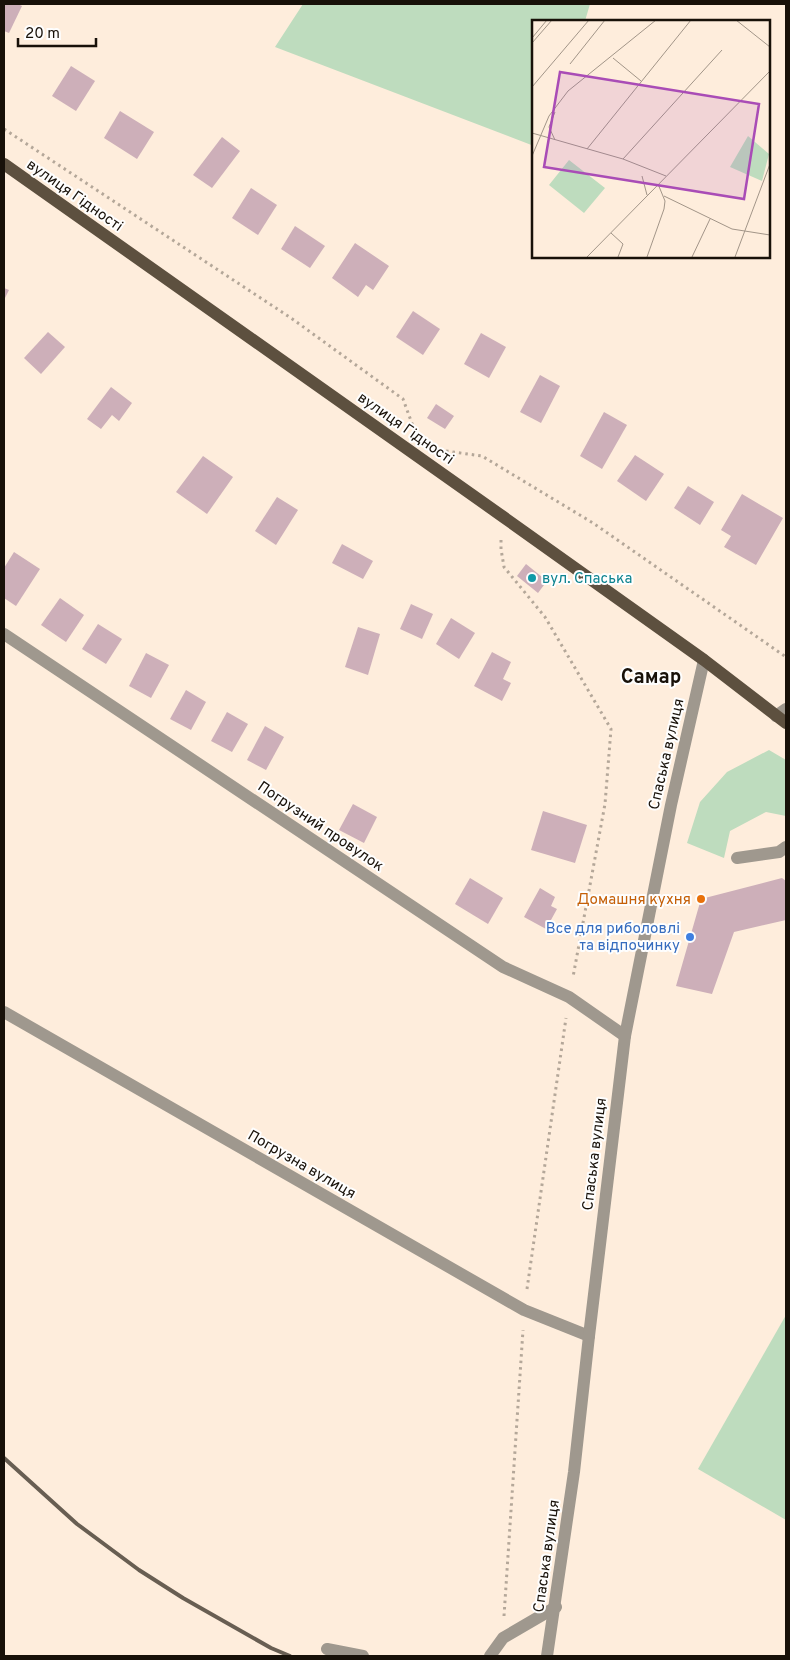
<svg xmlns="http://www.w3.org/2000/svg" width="790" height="1660" viewBox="0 0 790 1660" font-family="Overpass,sans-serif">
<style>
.green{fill:#bedcbe}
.building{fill:#cdafb9}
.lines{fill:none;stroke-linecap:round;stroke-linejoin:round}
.path{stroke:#b4a799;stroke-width:3;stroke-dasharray:2.5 4;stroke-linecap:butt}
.minor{stroke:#9f988e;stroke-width:12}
.major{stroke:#5d503f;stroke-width:12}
.rail{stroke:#685e52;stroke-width:4}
.culture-dot{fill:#0f9aa8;stroke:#fefefe;stroke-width:2}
.food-dot{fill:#e8710a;stroke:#fefefe;stroke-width:2}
.shop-dot{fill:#3f7fe0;stroke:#fefefe;stroke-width:2}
.labels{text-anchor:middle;stroke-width:4;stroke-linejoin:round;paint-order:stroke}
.street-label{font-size:15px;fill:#181109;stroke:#fefefe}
.culture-label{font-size:15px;fill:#0d838f;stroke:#fefefe;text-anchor:start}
.food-label{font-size:15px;fill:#c56008;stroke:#fefefe;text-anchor:end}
.shop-label{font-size:15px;fill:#366cbe;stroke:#fefefe;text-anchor:end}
.district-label{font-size:20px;font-weight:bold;fill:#181109;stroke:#fefefe}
.inset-road{fill:none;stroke:#a29588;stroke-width:1}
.view{fill:#a94cb6;fill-opacity:0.15;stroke:#a94cb6;stroke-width:2.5}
.inset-edge{fill:none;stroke:#181109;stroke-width:2.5}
</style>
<rect width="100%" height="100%" fill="#feeddc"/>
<!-- green -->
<g class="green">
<polygon points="303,4 590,4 585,21 534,21 534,146 275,47"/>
<polygon points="769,750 786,760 786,816 766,812 730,831 724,858 687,843 700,802 727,772"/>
<polygon points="786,1315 786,1520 698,1469"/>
</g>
<!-- building -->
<g class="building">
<polygon points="4,4 18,4 22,6 9,33 4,31"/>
<polygon points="71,66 95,81 76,111 52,96"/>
<polygon points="120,111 154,132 137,159 104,138"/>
<polygon points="222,137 240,151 212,188 193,175"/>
<polygon points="251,188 277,205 258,235 232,218"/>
<polygon points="295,226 325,246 310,268 281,249"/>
<polygon points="355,243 389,266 373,290 366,285 358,297 332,278"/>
<polygon points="4,288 9,290 4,300"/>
<polygon points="413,311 440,329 423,355 396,337"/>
<polygon points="48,332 65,347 41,374 24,358"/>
<polygon points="481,333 506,347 489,378 464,364"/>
<polygon points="540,375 560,386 541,423 520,412"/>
<polygon points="111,387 132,403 119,421 112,415 101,429 87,419"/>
<polygon points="436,404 454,416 445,429 427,418"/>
<polygon points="604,412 627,425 602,469 580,456"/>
<polygon points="635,455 664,474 646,501 617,481"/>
<polygon points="203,456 233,477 207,514 176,492"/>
<polygon points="688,486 714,502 700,525 674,508"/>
<polygon points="742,494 783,518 756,565 724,547 731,536 721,530"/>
<polygon points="277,497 298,510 276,545 255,531"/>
<polygon points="342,544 373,561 363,579 332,563"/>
<polygon points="14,552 40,569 16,606 4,598 4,568"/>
<polygon points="526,564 547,581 538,593 517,576"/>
<polygon points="60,598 84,615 66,642 41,625"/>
<polygon points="411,604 433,614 422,639 400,629"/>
<polygon points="451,618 475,633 459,659 436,644"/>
<polygon points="98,624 122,639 106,664 82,649"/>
<polygon points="358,627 380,634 368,675 345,667"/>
<polygon points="492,652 511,662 503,679 511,683 502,701 474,686"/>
<polygon points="146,653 169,665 151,698 129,686"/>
<polygon points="186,690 206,702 191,730 170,719"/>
<polygon points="227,712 248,724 232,752 211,741"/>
<polygon points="265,726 284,737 266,770 247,760"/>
<polygon points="353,804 377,817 364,843 339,830"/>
<polygon points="543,811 587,825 575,863 531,850"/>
<polygon points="470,878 503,898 488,924 455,904"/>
<polygon points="782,878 786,881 786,920 734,932 712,994 676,986 701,899"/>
<polygon points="540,888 555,897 551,906 557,909 546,929 524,917"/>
</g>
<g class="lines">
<!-- path -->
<g class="path">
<polyline points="4,129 291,318 403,399 414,429"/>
<polyline points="446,451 482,456 593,523 786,657"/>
<polyline points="501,540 501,549 504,567 545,617 611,729 605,804 573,977"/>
<polyline points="527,1289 566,1018"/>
<polyline points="504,1616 523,1330"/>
</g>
<!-- minor -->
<g class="minor">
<polyline points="4,634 503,967 569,997 625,1036"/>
<polyline points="776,716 786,709"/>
<polyline points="737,858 779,852 786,847"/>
<polyline points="4,1012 524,1310 589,1336"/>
<polyline points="327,1649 363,1656"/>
<polyline points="490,1656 503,1638 556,1607"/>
<polyline points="547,1656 574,1472 589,1336 625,1036 671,805 704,660"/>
</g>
<!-- major -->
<polyline class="major" points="4,164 502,516 704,660 786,723"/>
<!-- rail -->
<polyline class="rail" points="4,1458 77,1524 139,1570 183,1598 271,1648 290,1656"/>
</g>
<!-- markers -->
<circle class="culture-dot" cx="532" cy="578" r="5"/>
<circle class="food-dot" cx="701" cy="899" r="5"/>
<circle class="shop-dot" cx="690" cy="937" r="5"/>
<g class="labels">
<!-- street labels -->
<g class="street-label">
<text transform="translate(75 195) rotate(35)" y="5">вулиця Гідності</text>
<text transform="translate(406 428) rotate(35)" y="5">вулиця Гідності</text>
<text transform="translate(666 754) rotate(-77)" y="5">Спаська вулиця</text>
<text transform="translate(321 826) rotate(34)" y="5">Погрузний провулок</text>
<text transform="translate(594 1154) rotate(-83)" y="5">Спаська вулиця</text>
<text transform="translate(302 1164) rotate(30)" y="5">Погрузна вулиця</text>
<text transform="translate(546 1556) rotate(-82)" y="5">Спаська вулиця</text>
</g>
<!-- culture labels -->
<g class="culture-label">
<text x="542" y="583">вул. Спаська</text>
</g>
<!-- food labels -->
<g class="food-label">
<text x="691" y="904">Домашня кухня</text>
</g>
<!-- shop labels -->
<g class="shop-label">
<text x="680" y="933">Все для риболовлі<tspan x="680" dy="17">та відпочинку</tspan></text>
</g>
<!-- district labels -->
<g class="district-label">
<text x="651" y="683">Самар</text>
</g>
</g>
<!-- overview -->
<g transform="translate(532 20)">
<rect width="238" height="238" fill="#feeddc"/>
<path d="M216,116L237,134L230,161L198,147ZM37,140L73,168L52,193L17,165Z" fill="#bedcbe"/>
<path class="inset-road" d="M204,0L238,27M0,18L15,0M0,23L20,0M81,38L109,61M38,44L73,0M0,67L57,0M23,92L17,107L23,120M0,113L91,139L134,156M55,129L159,0M0,136L17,96L36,71L124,0M91,139L190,30M110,156L115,175M132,176L200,209L238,215M79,213L91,224L86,237M55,237L238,51M115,237L132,189L133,181L126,164M160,237L178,199M203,237L238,144"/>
<path class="view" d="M28,52L227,84L212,179L12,147Z"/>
<rect width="238" height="238" class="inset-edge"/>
</g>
<!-- border -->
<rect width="790" height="1660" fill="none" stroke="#181109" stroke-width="10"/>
<!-- scale -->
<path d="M18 38v8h78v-8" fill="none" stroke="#181109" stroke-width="2.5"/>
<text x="25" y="38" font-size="15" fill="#181109" stroke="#fefefe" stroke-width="4" paint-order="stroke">20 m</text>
</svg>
